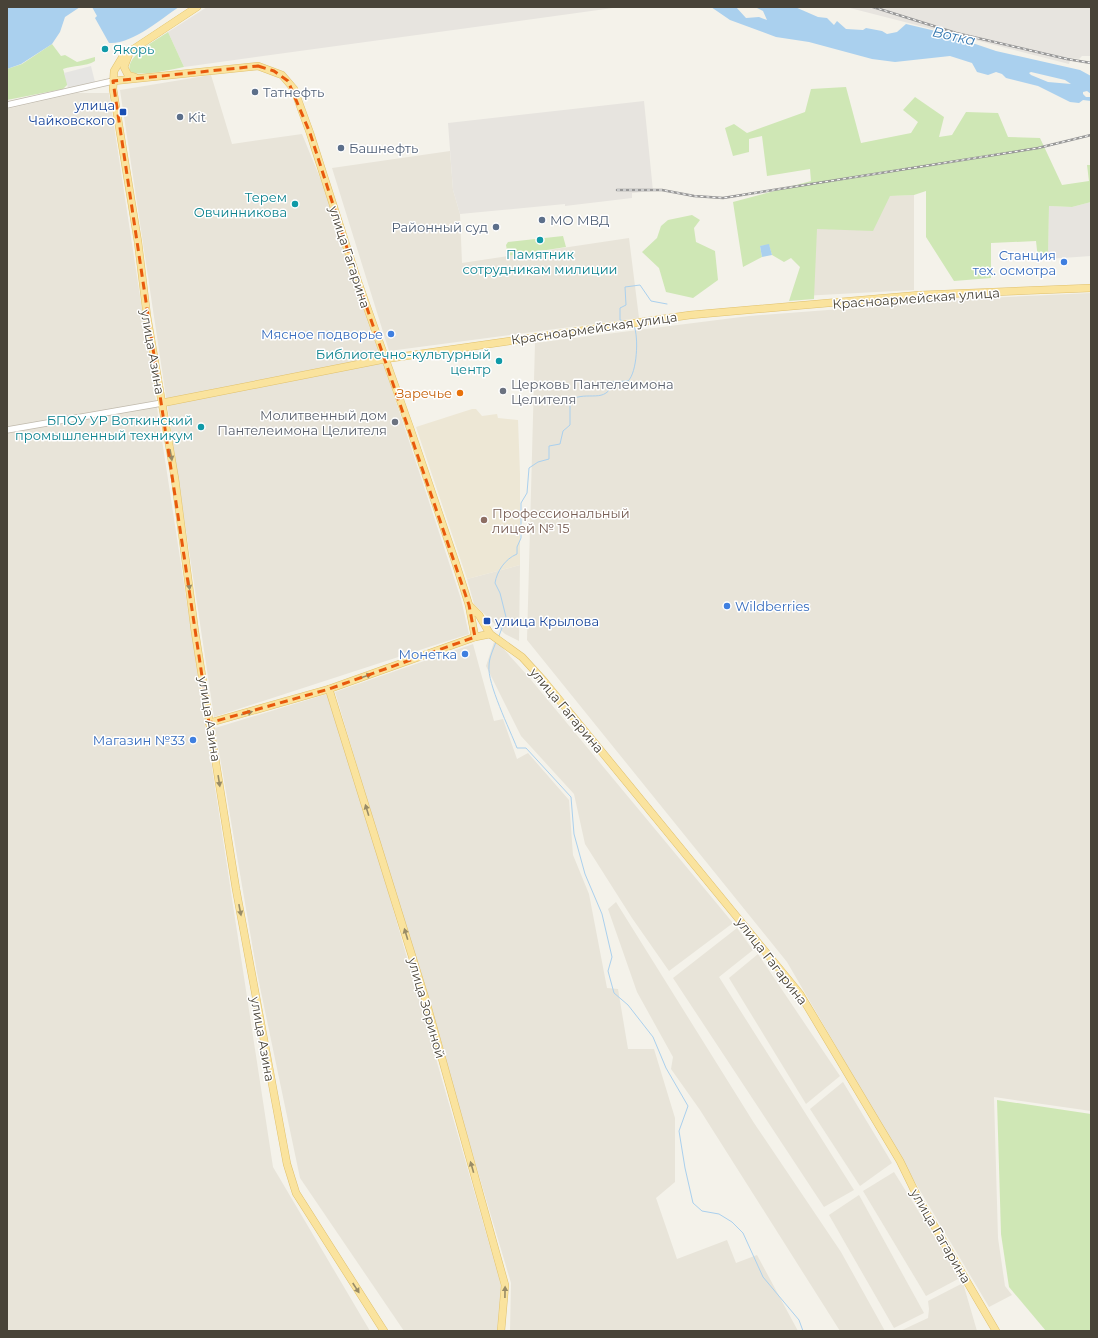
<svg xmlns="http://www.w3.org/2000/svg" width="1098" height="1338" viewBox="0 0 1098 1338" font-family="Montserrat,sans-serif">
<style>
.residential{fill:#e8e4d9}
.industrial{fill:#e7e4df}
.education{fill:#ede7d5}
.green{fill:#cfe7b5}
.parking{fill:#e6e5e2}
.water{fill:#aad0ee;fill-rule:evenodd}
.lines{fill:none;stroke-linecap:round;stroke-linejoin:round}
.stream{stroke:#aad0ee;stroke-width:1}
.minor-casing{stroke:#c0baad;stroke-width:7}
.major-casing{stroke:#e0c16d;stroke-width:8}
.minor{stroke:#fff;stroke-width:5.5}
.major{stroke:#fae39e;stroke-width:7}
.rail-casing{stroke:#989898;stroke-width:2.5}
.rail{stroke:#fff;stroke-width:1;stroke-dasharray:3;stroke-linecap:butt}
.oneway{fill:#988b66}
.marked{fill:none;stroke:#e8590c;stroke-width:3;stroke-dasharray:8 5;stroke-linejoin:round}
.culture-dot{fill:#0f9aa8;stroke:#fff;stroke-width:1.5}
.service-dot{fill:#5c6f8a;stroke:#fff;stroke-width:1.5}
.transit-dot{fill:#1a4fb4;stroke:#fff;stroke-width:1.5}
.shop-dot{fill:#3f7fe0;stroke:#fff;stroke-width:1.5}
.worship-dot{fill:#6b7280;stroke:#fff;stroke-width:1.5}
.food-dot{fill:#e8710a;stroke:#fff;stroke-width:1.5}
.education-dot{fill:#8d6e63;stroke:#fff;stroke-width:1.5}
.labels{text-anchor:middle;stroke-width:3;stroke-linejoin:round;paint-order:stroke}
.culture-label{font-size:13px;fill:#0d838f;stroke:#fff;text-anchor:end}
.service-label{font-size:13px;fill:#4e5e75;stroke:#fff;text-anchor:start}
.transit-label{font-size:13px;fill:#164399;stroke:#fff;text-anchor:end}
.shop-label{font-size:13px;fill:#366cbe;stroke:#fff;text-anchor:end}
.street-label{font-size:13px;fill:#484338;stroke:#fff}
.worship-label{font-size:13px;fill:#5b616d;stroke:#fff;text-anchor:start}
.food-label{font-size:13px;fill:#c56008;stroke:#fff;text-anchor:end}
.education-label{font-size:13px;fill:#785e54;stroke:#fff;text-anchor:start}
.water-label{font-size:14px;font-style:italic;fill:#3578b1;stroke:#fff}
</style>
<rect width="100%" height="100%" fill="#f4f2ea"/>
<!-- residential -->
<g class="residential">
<polygon points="211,75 232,144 302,134 332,207 461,599 469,634 214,717 120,90"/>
<polygon points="76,93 109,93 273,1167 370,1331 7,1331 7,109"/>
<polygon points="450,151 453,190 460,214 462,263 629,238 639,318 389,351 332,168"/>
<polygon points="914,195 914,290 802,296 809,199"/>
<polygon points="1091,293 1091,1111 994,1097 998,1238 1005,1286 1012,1295 989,1307 906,1167 787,962 527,640 535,343 749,316 986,298"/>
<polygon points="520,565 519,641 505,634 474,604 467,579"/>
<polygon points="494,642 500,645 527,675 733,923 669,971 632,918 585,844 574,794 521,736 486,666"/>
<polygon points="473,644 494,721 503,719 517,759 528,753 569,800 573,855 589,894 607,988 618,989 628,1049 654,1049 675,1118 675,1182 656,1198 677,1259 727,1240 736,1263 757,1255 798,1331 510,1331 511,1283 335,692"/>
<polygon points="327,694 379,860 501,1285 497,1331 404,1331 300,1178 257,973 215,728"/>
<polygon points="616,902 754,1123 841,1252 885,1331 840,1331 700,1110 671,1069 673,1057 637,992 608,909"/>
<polygon points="737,928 753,950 719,977 854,1190 824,1207 673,978"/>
<polygon points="758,954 840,1076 806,1104 729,978"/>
<polygon points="843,1082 892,1163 860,1186 810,1109"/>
<polygon points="894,1172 960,1278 926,1296 863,1191"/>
<polygon points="859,1195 924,1313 894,1328 829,1215"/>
<polygon points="963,1283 977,1331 900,1331 928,1318 929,1309 928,1301"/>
</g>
<!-- industrial -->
<g class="industrial">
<polygon points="207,7 620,7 184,67 168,32"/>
<polygon points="846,7 1091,7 1091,56 1082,56 1079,59 1071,58 1069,64"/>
<polygon points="644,101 653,191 632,193 632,198 565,206 565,204 460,214 453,190 448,123"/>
<polygon points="1091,202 1091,256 1048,259 1049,206 1072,207"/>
</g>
<!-- education -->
<polygon class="education" points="472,409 476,409 482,416 497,414 498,418 518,420 520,474 520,565 467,579 416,427"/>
<!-- green -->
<g class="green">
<path d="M168,32L184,67C172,69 139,78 130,71C125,56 158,39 168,32Z"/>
<path d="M52,44L61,56L65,55L77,62L95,57V61C85,67 74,65 63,69L68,84L63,89L7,100V69L22,64Z"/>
<polygon points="846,87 861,143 911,133 918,122 903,110 915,97 944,117 939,137 952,135 966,112 998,113 1008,137 1040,138 1062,185 1089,181 1087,165 1091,165 1091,202 1072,207 1049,206 1048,259 1038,259 1036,241 991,243 991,278 954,281 926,237 926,191 914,195 890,196 873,231 817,229 814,299 789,301 800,267 791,258 784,262 772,255 769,245 760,246 762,257 743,267 733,202 811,181 810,169 767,176 762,136 749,139 749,152 733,156 725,128 734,124 747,133 805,112 811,89"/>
<polygon points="692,215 700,220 694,228 696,242 715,251 718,280 693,298 666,292 659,268 642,252 657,238 661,226 668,220"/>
<polygon points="563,236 566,247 508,256 506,245 508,242"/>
<polygon points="997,1100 1091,1114 1091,1331 1046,1331 1009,1287 1001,1234"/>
</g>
<!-- parking -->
<polygon class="parking" points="91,66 95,82 68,88 64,73"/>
<!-- water -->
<g class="water">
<polygon points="7,7 80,7 65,17 60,32 52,44 21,64 7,69"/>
<path d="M92,7H179C161,19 131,45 109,43L95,18L97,16Z"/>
<path d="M711,7H736L746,18L759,17L767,20L763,11L755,7H795L818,17L827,18L834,25L837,21L846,29L863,30L866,28L882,31L887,34L897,32L906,24L940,32L996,51L1080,70L1091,76V94L1087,91L1083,92V94L1086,97H1091V101L1083,100L1079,103L1070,102L1038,86L1006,78L1002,74L996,72L988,75L977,72L972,63L950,56L895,62L872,59L809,42L776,37L730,20ZM1031,72L1065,80L1071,84L1048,82L1031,75L1029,73Z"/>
<polygon points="769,244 772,255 762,257 760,246"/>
</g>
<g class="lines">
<!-- stream -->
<g class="stream">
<polyline points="624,321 620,320 620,308 626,305 625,287 640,285 651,301 667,304"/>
<path d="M499,636L506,617L500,593L495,583C497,571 505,559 517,554V547L521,538V503L527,493L529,468L538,462L549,459V446L560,444L563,431L570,425V400C588,390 606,405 613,382L628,381C637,373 639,337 634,326"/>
<path d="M496,642C493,650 489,658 489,666C487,683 510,730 517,748H526L571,797L574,834L585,874L602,914L612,957L608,971L614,993L628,1005L653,1037L666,1068L688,1106L679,1131L685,1168L693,1203L702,1211L719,1214L732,1222L743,1233L763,1277L799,1320L803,1331"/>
</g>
<defs>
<g id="minor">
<polyline points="7,105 113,81"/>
<polyline points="7,430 162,403"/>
</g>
<g id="major">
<polyline points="197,7 123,56 114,71 113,89 138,242 147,316 175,479 195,632 236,889 287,1164 296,1193 384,1331"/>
<polyline points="129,54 124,67 128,75 135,77"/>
<polyline points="113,81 258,66 282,75 294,89 310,133 357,279 410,428 456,564 469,605 475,637 490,634 479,615 469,605"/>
<polyline points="162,403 385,359 690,315 920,295 1091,288"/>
<polyline points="490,634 522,657 543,680 800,994 900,1161 919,1200 996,1331"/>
<polyline points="329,689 426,1001 505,1285 501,1331"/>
<polyline points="209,723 329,689 475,637"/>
</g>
</defs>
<!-- minor casing -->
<use href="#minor" class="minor-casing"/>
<!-- major casing -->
<use href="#major" class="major-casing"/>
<!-- minor -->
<use href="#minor" class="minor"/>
<!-- major -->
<use href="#major" class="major"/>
<defs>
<g id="rail">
<polyline points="873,7 956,33 1067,59 1091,63"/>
<polyline points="617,190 662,190 694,196 723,198 1038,148 1091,135"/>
</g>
</defs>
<!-- rail casing -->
<use href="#rail" class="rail-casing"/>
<!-- rail -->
<use href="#rail" class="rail"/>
</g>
<!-- one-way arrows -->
<defs><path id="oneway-solid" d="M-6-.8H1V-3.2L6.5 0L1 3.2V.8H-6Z"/></defs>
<g class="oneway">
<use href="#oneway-solid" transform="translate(171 455) rotate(80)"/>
<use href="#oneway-solid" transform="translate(189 584) rotate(83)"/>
<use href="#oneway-solid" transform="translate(366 676) rotate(-19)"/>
<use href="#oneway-solid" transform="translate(247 713) rotate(-16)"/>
<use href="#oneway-solid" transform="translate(219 781) rotate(81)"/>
<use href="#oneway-solid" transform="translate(367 810) rotate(-107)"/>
<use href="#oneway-solid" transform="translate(240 910) rotate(79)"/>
<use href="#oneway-solid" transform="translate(406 934) rotate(-107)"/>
<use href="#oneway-solid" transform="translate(472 1167) rotate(-106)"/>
<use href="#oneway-solid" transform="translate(356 1288) rotate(57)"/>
<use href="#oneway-solid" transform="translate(505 1292) rotate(-89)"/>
</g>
<!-- marked area -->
<path class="marked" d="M258,66L274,71L288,81L310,133L357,279L469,605L475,637L329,689L209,723L113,81Z"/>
<!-- markers -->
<g class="culture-dot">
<circle cx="105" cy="49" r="4"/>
<circle cx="295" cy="204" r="4"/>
<circle cx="540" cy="240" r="4"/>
<circle cx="499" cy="361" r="4"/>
<circle cx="201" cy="427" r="4"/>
</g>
<g class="service-dot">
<circle cx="255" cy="92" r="4"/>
<circle cx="180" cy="117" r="4"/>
<circle cx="341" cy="148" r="4"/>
<circle cx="542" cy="220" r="4"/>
<circle cx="496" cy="227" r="4"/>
</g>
<g class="transit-dot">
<rect x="119" y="108" width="8" height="8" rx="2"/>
<rect x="483" y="617" width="8" height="8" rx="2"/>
</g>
<g class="shop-dot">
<circle cx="1064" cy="262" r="4"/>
<circle cx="391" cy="334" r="4"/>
<circle cx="727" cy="606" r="4"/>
<circle cx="465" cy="654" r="4"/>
<circle cx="193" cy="740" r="4"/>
</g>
<g class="worship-dot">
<circle cx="503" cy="391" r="4"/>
<circle cx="395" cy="422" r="4"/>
</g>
<circle class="food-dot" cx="460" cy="393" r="4"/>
<circle class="education-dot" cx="484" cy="520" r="4"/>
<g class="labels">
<!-- culture labels -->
<g class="culture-label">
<text x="113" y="54" text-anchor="start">Якорь</text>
<text x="287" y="202">Терем<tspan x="287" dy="15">Овчинникова</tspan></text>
<text x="540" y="259" text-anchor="middle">Памятник<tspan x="540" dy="15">сотрудникам милиции</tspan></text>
<text x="491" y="359">Библиотечно-культурный<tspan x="491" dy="15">центр</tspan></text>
<text x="193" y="425">БПОУ УР Воткинский<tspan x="193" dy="15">промышленный техникум</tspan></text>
</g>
<!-- service labels -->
<g class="service-label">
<text x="263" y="97">Татнефть</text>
<text x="188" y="122">Kit</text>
<text x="349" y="153">Башнефть</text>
<text x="550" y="225">МО МВД</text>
<text x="488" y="232" text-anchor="end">Районный суд</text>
</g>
<!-- transit labels -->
<g class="transit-label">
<text x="115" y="110">улица<tspan x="115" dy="15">Чайковского</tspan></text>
<text x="495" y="626" text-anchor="start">улица Крылова</text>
</g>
<!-- shop labels -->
<g class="shop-label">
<text x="1056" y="260">Станция<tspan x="1056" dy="15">тех. осмотра</tspan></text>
<text x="383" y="339">Мясное подворье</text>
<text x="735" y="611" text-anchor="start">Wildberries</text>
<text x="457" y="659">Монетка</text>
<text x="185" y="745">Магазин №33</text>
</g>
<!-- street labels -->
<g class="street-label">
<text transform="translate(350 257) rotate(72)" y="5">улица Гагарина</text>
<text transform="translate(916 298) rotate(-4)" y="5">Красноармейская улица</text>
<text transform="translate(594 328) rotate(-8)" y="5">Красноармейская улица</text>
<text transform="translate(153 352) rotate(80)" y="5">улица Азина</text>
<text transform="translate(567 710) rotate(50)" y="5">улица Гагарина</text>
<text transform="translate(210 719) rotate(81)" y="5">улица Азина</text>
<text transform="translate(772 961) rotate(52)" y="5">улица Гагарина</text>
<text transform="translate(427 1008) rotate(74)" y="5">улица Зориной</text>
<text transform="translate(263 1039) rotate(80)" y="5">улица Азина</text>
<text transform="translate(941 1236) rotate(60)" y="5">улица Гагарина</text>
</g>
<!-- worship labels -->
<g class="worship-label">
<text x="511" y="389">Церковь Пантелеимона<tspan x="511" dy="15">Целителя</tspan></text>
<text x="387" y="420" text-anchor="end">Молитвенный дом<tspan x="387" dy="15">Пантелеимона Целителя</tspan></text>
</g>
<!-- food labels -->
<g class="food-label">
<text x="452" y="398">Заречье</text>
</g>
<!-- education labels -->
<g class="education-label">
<text x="492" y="518">Профессиональный<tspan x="492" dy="15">лицей № 15</tspan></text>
</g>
<!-- water labels -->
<g class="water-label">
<text transform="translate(954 36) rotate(13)" y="5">Вотка</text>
</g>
</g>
<!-- border -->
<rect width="1098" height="1338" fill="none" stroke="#484338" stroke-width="16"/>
</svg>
